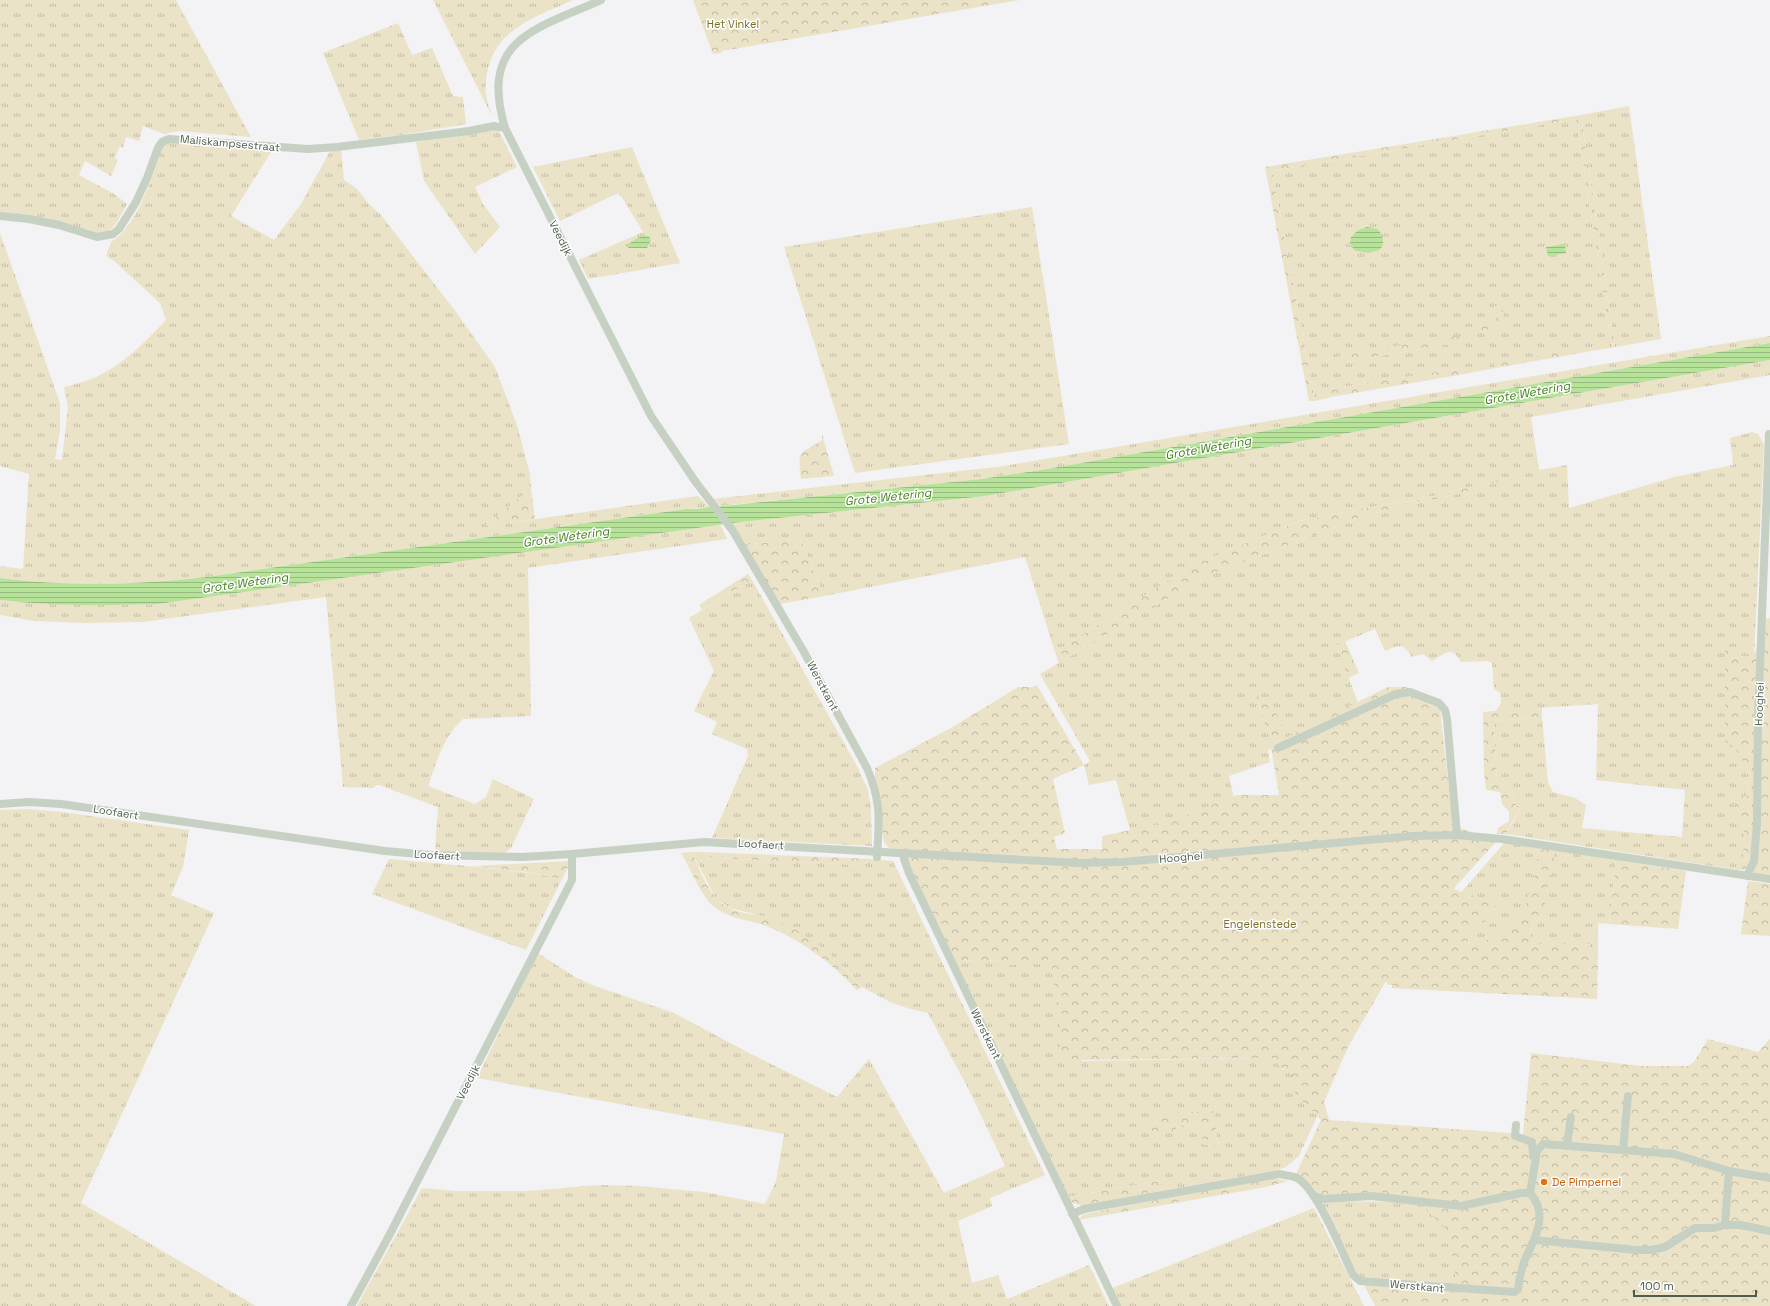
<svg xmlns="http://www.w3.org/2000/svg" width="1770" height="1306" viewBox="0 0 1770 1306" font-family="'Space Grotesk',sans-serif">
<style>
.grass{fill:url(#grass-tufts);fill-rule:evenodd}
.forest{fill:url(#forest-crowns)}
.water{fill:url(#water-rules)}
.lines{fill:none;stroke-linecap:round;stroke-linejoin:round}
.minor{stroke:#c6d1c4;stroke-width:8}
.food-dot{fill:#e8710a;stroke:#fff;stroke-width:1.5}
.labels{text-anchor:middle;stroke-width:3;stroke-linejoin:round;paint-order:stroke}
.park-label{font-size:11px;fill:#786f23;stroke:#fff}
.street-label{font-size:11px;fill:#4e5d4c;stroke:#fff}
.food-label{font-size:11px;fill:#c56008;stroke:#fff;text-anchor:start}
.water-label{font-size:12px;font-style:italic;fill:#43821b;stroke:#fff}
</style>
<defs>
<pattern id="grass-tufts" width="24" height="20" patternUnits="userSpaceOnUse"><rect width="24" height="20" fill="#ebe3c7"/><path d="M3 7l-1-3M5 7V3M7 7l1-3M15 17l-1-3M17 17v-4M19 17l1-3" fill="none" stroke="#c1bba4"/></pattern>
<pattern id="forest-crowns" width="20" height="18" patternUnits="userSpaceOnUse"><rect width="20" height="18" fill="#ebe3c7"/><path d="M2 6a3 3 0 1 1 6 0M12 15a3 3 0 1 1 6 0" fill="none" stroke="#c1bba4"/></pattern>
<pattern id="water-rules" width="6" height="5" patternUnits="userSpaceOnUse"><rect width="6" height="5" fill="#b6e399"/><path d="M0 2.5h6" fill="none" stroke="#96bb7f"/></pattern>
</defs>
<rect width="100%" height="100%" fill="#f3f2f4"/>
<!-- grass -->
<g class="grass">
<path d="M0,0H176L251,137L179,131L164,134L143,126L139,141L126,137L123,148L120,147L114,158L118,160L111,176L85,161L79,175L114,194L127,204C120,216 116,229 102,235L0,214Z"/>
<path d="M433,0H573C540,15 500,27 489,65C486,75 485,85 486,95C487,102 490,109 492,116Z"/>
<polygon points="398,23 412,55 432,48 453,96 463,97 466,124 402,135 359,140 323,53"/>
<polygon points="1629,106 1661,339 1615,347 1581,115"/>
<path d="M1576,119L1612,348L1495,364L1496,368L1464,374L1462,368L1331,389V397L1315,401L1272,171ZM1450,337H1459L1458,346L1450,344L1339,363L1327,361L1330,358Z"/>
<polygon points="498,129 517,167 475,187 483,204 500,227 475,254 424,181 416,142"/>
<path d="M170,142L273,149L231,216L274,240L301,204L330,151L341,150L344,180L357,189L369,204L381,215L456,312L495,367L517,425L530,474L531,489L488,523L487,526L698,496L710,508L686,509L207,577C137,585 69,587 0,578V566L23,569L29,474L0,466V233L60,403V431L55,459L62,460L68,407L64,387C74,384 86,382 96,377C124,364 145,342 166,320L160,303L114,261L106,256L111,242C139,225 152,175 163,145Z"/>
<polygon points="632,147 680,263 588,279 579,260 643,232 623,199 618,193 560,221 533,167"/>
<polygon points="1032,207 1069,444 855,473 784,247"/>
<polygon points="1770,336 1770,343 1041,470 981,479 720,506 713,499 1004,466"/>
<path d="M1770,360V375L1531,417L1539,470L1567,465L1569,508L1674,477L1733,465L1730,438L1752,432L1758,434L1764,444L1754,657L1732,656L1735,748L1749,771L1747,796L1727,794C1749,818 1745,839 1743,868L1739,870L1506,834L1514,821L1521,806L1514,802L1512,787L1497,783L1494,721L1542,717L1548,782L1553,792L1575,798L1586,805L1582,828L1682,837L1685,790L1596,780L1598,704L1496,711L1501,703L1500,693L1494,689L1492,663L1488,661L1461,662C1452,645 1446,653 1432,661L1423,654L1412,657C1402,642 1400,645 1385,651L1375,629L1337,645L1359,706L1285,742L1279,718L1274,712L1269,700L1258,703L1274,748L1268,750L1270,762L1229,776L1237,812L1132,837L1116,780L1089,785L1084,765L1090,761L1040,674L1206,576L1367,515L1453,495L1527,473L1413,501L1391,503L1300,521L1191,566L1055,652L1025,557L824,596L800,538L745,545L732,523L985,496Z"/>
<path d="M720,524L727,539L528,568L531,716L463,719C444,735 436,763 428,786L475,804L486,797L493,779L534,799L511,848L505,853L435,852L438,807L379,785H377L373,788L343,787L326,597L143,622L84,623L34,621L0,615V600C53,605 105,606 158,604Z"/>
<polygon points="752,580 857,766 868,790 871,807 872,846 712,838 748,756 747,749 712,734 717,722 694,711 714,671 689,618"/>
<polygon points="28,809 62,812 189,830 183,867 171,895 214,913 81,1203 256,1306 0,1306 0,810"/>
<path d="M1505,842L1546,849L1528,922L1473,948C1458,931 1481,924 1493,917L1483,905L1452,903Z"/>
<path d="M1555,850L1616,860L1609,924L1598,923V955L1542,951L1530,937C1531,925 1534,920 1545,916V898Z"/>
<polygon points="692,852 702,852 717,858 863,865 872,859 893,861 1045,1175 990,1198 992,1206 958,1221 972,1283 998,1275 1007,1299 1089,1265 1109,1306 357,1306 422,1188 455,1191 528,1191 600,1185 639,1186 704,1192 765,1204 776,1181 784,1134 477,1078 538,953 575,977 595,986 674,1013 751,1054 837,1097 869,1059 944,1193 1005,1166 970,1092 928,1013 910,1009 890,1002 862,987 845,968 807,937 770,918 730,908 716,899"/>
<path d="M389,859C447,865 504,867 562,879L526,950L372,894Z"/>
<path d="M1054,958L1082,1061L1275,1058L1282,1069L1290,1071L1295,1075L1321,1108L1299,1156L1286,1167L1274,1171L1161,1191L1159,1181L1067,1197L952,963L965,960L981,962L994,960L1012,965L1028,962L1034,964L1042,963ZM1213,1111L1218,1146L1205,1145L1199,1125L1192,1124L1177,1127L1172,1134L1167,1128L1163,1129Z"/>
<polygon points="1344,1201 1392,1202 1445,1208 1458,1287 1360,1281 1321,1204"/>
<polygon points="1314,1208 1364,1306 1119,1306 1110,1289"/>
</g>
<!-- forest -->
<g class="forest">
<polygon points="693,0 1020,0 722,51 722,53 713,54"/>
<polygon points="1581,115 1615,347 1612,348 1576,119 1272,171 1315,401 1309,401 1265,167"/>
<polygon points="1494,306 1502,306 1505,326 1477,331 1476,323 1496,321"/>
<polygon points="1450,336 1459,337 1462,340 1462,344 1458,346 1450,344 1339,363 1335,372 1329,366 1327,361 1330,358"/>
<polygon points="1592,351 1496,368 1495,363 1549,354"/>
<polygon points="1462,368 1464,374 1331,397 1331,389"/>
<path d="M822,434L834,476L801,479C798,448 798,456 822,440Z"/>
<polygon points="1539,470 1453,495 1367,515 1206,576 1059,663 1055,652 1191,566 1300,521 1391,503 1413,501"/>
<polygon points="531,489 535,519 487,526 488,523"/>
<polygon points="800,538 824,596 780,604 745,545"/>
<polygon points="748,574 752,580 702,610 699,605"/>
<path d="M1770,618V875L1757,874L1754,872V867L1742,870C1744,839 1750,819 1727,794L1747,796L1749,772L1735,748L1725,741V646L1744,657H1752L1763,639V619Z"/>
<polygon points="1345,641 1359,673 1348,678 1336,644"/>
<path d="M1037,685L1084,765L1053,779L1065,833L1054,837L1057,849H1102V836L1169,822L1237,795H1279L1270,741L1254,687L1262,700H1269C1275,716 1284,719 1285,738L1388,687H1405L1439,700L1453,825L1496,842L1454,888L1456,890L1498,904L1488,912L1494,917C1482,923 1467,928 1468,943L1481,944L1523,917L1540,849H1556L1545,898V916C1534,920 1531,925 1530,936L1540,944H1590V954L1598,955L1597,999L1391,988L1393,985H1388L1386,981L1349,1045L1324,1102L1329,1120L1523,1134L1531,1053L1641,1066H1688L1694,1062L1708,1039L1758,1052L1770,1039V1306H1375L1363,1283H1455V1269L1447,1230L1417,1200L1323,1197L1315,1194L1296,1174L1321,1120L1305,1103L1296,1098L1291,1072C1283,1068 1277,1068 1275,1058L1068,1060L1066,1053H1060V1025L1052,971L1051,959L1042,963L1034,964L1028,962L1012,965L994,960L981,962L965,960L952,963L900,849L889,848L884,842L875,782V768L951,728L1018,687H1033Z"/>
<polygon points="1542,707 1542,717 1494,721 1497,783 1512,787 1514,802 1518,806 1521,806 1506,834 1497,834 1498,828 1509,821 1509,811 1502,804 1500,792 1486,790 1484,772 1483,712"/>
<path d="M692,852C699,867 705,886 716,898C729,914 752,913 770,918C807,931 837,958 862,987L857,990C832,964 805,942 771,928C752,919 728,920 712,905C701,895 689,866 681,853Z"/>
<polygon points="702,852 872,859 863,865 717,858"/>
<polygon points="1616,860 1686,871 1678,929 1609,924"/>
<polygon points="571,861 562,879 526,872 473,866"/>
<polygon points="1748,881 1770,884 1770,936 1741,934"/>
<polygon points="1214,1111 1218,1146 1204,1145 1199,1125 1192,1124 1177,1127 1174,1134 1172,1134 1167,1129 1163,1129 1153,1135 1149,1114"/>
<polygon points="1271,1178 1288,1181 1266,1187 1078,1220 1084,1214"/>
<polygon points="1159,1181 1161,1191 1083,1206 1073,1203 1067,1197"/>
</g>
<!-- water -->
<g class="water">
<path d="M1367,227L1378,229C1393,251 1372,256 1354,250L1350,243L1351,237L1358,230Z"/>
<polygon points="644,236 649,236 651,240 647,248 629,248 626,246 637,238"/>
<polygon points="1565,244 1566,253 1548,256 1546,247"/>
<path d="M1770,343V360L985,496L732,523L158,604C105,606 53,606 0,600V578C69,587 137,585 207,577L686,509H696L981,479L1041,470Z"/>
</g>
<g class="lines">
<!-- minor -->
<g class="minor">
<path d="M601,0C534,30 479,39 505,128L651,416L695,481L733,531L804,652L867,768C882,803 879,821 877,857"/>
<polyline points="0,216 29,219 59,225 97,237 113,234 119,229 136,202 147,178 158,148 162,142 169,139 308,149 337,147 469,131 494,126 505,128"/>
<polyline points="1278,748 1396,694 1410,692 1439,703 1445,710 1447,719 1457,835"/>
<polyline points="0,804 29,802 61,804 385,851 430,855 523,857 572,854 704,842 1078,863 1123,862 1413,836 1457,835 1502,839 1770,879"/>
<polyline points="904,853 904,859 909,873 1117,1306"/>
<polyline points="1747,876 1754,861 1757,823 1758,718 1769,434"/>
<polyline points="1516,1125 1515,1136 1532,1142 1533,1156"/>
<polyline points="1567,1146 1571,1117"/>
<polyline points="1623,1150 1628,1096"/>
<polyline points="1530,1193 1537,1151 1543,1144 1674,1154 1729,1171 1770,1178"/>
<polyline points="1314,1196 1324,1199 1371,1196 1461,1206 1521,1193 1530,1193"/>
<path d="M1072,1214L1084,1209L1279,1174C1284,1175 1292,1176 1297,1178C1317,1189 1342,1252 1353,1275L1360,1281L1515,1292L1518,1289C1519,1280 1521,1271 1524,1262C1534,1239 1550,1215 1530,1193"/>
<polyline points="1725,1225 1729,1171"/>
<polyline points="1535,1240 1636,1250 1651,1250 1665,1247 1695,1228 1714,1228 1725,1225 1741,1225 1770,1231"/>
<polyline points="351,1306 391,1232 572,880 572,854"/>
</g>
</g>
<!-- markers -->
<circle class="food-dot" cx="1544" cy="1182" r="4"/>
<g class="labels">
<!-- park labels -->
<g class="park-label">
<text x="733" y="28">Het Vinkel</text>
<text x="1260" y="928">Engelenstede</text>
</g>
<!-- street labels -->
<g class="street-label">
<text transform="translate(230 143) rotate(5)" y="4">Maliskampsestraat</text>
<text transform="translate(561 238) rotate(63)" y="4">Veedijk</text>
<text transform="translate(823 686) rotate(62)" y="4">Werstkant</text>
<text transform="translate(1759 704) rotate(-88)" y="4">Hooghei</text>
<text transform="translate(116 812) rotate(9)" y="4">Loofaert</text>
<text transform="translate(761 844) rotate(3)" y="4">Loofaert</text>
<text transform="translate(437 855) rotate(3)" y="4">Loofaert</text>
<text transform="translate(1181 857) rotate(-5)" y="4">Hooghei</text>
<text transform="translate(986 1034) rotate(64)" y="4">Werstkant</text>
<text transform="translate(468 1082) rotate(-63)" y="4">Veedijk</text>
<text transform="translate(1417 1286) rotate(5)" y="4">Werstkant</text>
</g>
<!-- food labels -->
<g class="food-label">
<text x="1552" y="1186">De Pimpernel</text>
</g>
<!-- water labels -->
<g class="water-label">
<text transform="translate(1527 393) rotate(-10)" y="4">Grote Wetering</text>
<text transform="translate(1208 448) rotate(-10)" y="4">Grote Wetering</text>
<text transform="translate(888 497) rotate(-6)" y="4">Grote Wetering</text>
<text transform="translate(566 537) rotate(-8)" y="4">Grote Wetering</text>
<text transform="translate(245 583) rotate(-8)" y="4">Grote Wetering</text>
</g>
</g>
<!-- scale -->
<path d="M1634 1290v6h122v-6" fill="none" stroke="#4e5d4c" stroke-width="2"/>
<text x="1640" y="1290" font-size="12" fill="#4e5d4c" stroke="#ffffff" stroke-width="3" paint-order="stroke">100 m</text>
</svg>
